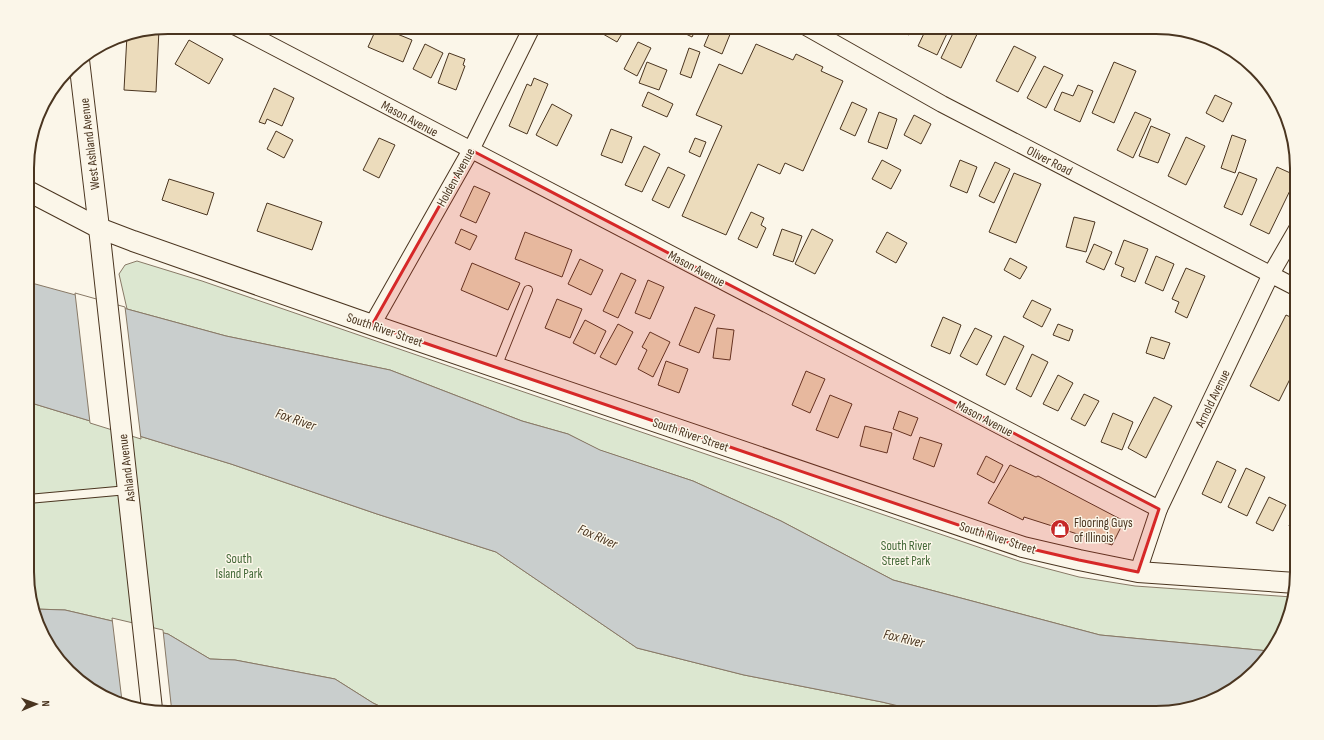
<svg xmlns="http://www.w3.org/2000/svg" width="1324" height="740" viewBox="0 0 1324 740" font-family="'Sofia Sans Condensed',sans-serif">
<style>
.green{fill:#dce7d0;stroke:#887966}
.water{fill:#c9cecd;stroke:#887966}
.pier{fill:#fbf6e9;stroke:#887966}
.building{fill:#ecdcbc;stroke:#4a3520}
.lines{fill:none;stroke-linecap:round;stroke-linejoin:round}
.service-casing{stroke:#4a3520;stroke-width:10}
.minor-casing{stroke:#4a3520;stroke-width:18}
.tertiary-casing{stroke:#4a3520;stroke-width:22}
.service{stroke:#fbf6e9;stroke-width:8}
.minor{stroke:#fbf6e9;stroke-width:16}
.tertiary{stroke:#fbf6e9;stroke-width:20}
.marked{fill:#d62828;fill-opacity:0.2;stroke:#d62828;stroke-width:3;stroke-linejoin:round}
.labels{text-anchor:middle;stroke-width:3;stroke-linejoin:round;paint-order:stroke}
.street-label{font-size:13px;fill:#4a3520;stroke:#fbf6e9}
.poi-label{font-size:13px;fill:#4a3520;stroke:#fbf6e9;text-anchor:start}
.park-label{font-size:13px;fill:#436837;stroke:#fbf6e9}
.water-label{font-size:14px;font-style:italic;fill:#4a3520;stroke:#fbf6e9}
.rim{fill:none;stroke:#4a3520;stroke-width:2}
</style>
<rect width="100%" height="100%" fill="#fbf6e9"/>
<!-- green -->
<g class="green">
<polygon points="137,261 202,281 521,391 1022,562 1079,577 1135,586 1292,597 1278,642 1269,651 1100,635 893,580 781,521 693,481 599,450 568,434 522,421 390,370 226,336 127,309 119,274 125,265"/>
<polygon points="28,402 231,464 377,514 496,552 637,648 744,675 882,702 928,713 394,713 373,703 335,679 235,660 210,659 168,634 65,610 35,609 28,590"/>
</g>
<!-- water -->
<g class="water">
<polygon points="28,282 226,336 390,370 522,421 568,434 600,450 693,481 781,521 893,580 1100,635 1269,651 1226,694 1165,713 928,713 882,702 744,675 637,648 496,552 377,514 231,464 28,402"/>
<polygon points="35,609 65,610 168,634 210,659 235,660 335,679 373,703 394,713 168,713 98,694 51,650"/>
</g>
<!-- pier -->
<g class="pier">
<polygon points="75,293 125,307 141,439 90,423"/>
<polygon points="112,618 163,630 172,713 122,701"/>
</g>
<!-- building -->
<g class="building">
<polygon points="377,27 380,27 412,40 403,62 368,47"/>
<polygon points="608,27 626,27 617,42 603,34"/>
<polygon points="677,27 697,27 692,37 676,29"/>
<polygon points="712,27 733,27 722,54 704,46"/>
<polygon points="895,27 913,27 909,35"/>
<polygon points="927,27 950,27 937,55 918,46"/>
<polygon points="956,27 972,27 979,30 961,68 941,58"/>
<polygon points="159,29 156,92 124,90 127,35"/>
<polygon points="189,40 223,59 209,84 175,64"/>
<polygon points="638,42 651,48 637,76 624,69"/>
<polygon points="425,44 443,53 431,78 413,69"/>
<polygon points="756,44 793,60 796,54 823,67 821,71 843,81 803,171 785,163 780,174 758,164 726,235 682,216 722,126 696,115 719,64 742,74"/>
<polygon points="1014,46 1036,57 1018,92 996,81"/>
<polygon points="689,48 700,52 691,78 680,74"/>
<polygon points="449,53 465,59 463,65 465,66 456,90 438,83"/>
<polygon points="647,62 667,70 659,90 639,83"/>
<polygon points="1114,62 1136,71 1114,123 1092,113"/>
<polygon points="1044,66 1063,75 1046,108 1027,98"/>
<polygon points="534,78 548,84 527,134 509,126 527,84 531,86"/>
<polygon points="1078,85 1093,91 1080,122 1054,110 1062,92 1073,96"/>
<polygon points="274,88 294,98 282,126 267,119 265,124 259,122"/>
<polygon points="648,92 673,104 667,117 642,106"/>
<polygon points="1215,95 1232,103 1223,122 1206,113"/>
<polygon points="852,102 867,109 855,136 840,129"/>
<polygon points="552,104 572,115 557,146 536,135"/>
<polygon points="879,112 897,119 887,149 868,142"/>
<polygon points="1135,112 1151,119 1133,158 1117,150"/>
<polygon points="914,115 931,124 921,144 904,135"/>
<polygon points="1151,126 1170,134 1158,163 1139,156"/>
<polygon points="611,129 632,137 622,163 601,155"/>
<polygon points="276,131 293,140 284,158 267,149"/>
<polygon points="1232,135 1246,140 1235,173 1221,168"/>
<polygon points="1186,137 1205,146 1186,185 1168,176"/>
<polygon points="379,138 395,145 379,178 363,170"/>
<polygon points="695,138 706,142 700,157 689,152"/>
<polygon points="644,146 660,154 642,192 625,185"/>
<polygon points="882,160 901,170 891,189 872,179"/>
<polygon points="960,160 977,167 967,193 950,186"/>
<polygon points="995,162 1010,169 994,203 979,196"/>
<polygon points="668,167 685,175 669,208 652,200"/>
<polygon points="1277,167 1297,176 1269,234 1250,225"/>
<polygon points="1239,172 1257,179 1242,215 1224,207"/>
<polygon points="1014,173 1041,184 1016,243 989,232"/>
<polygon points="169,179 214,193 207,215 162,200"/>
<polygon points="474,186 490,193 476,223 460,216"/>
<polygon points="267,203 322,222 312,250 257,231"/>
<polygon points="751,212 764,218 761,225 766,228 757,248 738,239"/>
<polygon points="1074,217 1095,222 1086,252 1066,247"/>
<polygon points="461,229 477,236 470,250 455,243"/>
<polygon points="782,229 802,236 793,262 773,255"/>
<polygon points="812,229 833,240 815,274 795,264"/>
<polygon points="525,232 572,250 562,277 515,259"/>
<polygon points="887,232 907,243 896,263 876,252"/>
<polygon points="1124,240 1148,249 1135,282 1121,276 1124,268 1115,264"/>
<polygon points="1094,244 1112,252 1104,270 1086,262"/>
<polygon points="1156,256 1174,264 1163,291 1145,283"/>
<polygon points="1010,258 1027,267 1020,279 1004,270"/>
<polygon points="580,259 603,270 591,295 568,284"/>
<polygon points="472,263 520,283 508,310 461,290"/>
<polygon points="1186,268 1205,276 1187,318 1175,312 1179,302 1172,299"/>
<polygon points="621,273 636,280 618,318 603,311"/>
<polygon points="648,280 664,287 650,319 635,313"/>
<polygon points="557,299 582,309 570,338 545,328"/>
<polygon points="1032,300 1051,309 1042,327 1023,317"/>
<polygon points="695,307 715,315 699,353 679,345"/>
<polygon points="1286,315 1297,320 1297,365 1279,401 1250,386"/>
<polygon points="943,317 961,325 950,354 931,346"/>
<polygon points="585,320 606,331 595,354 573,343"/>
<polygon points="618,324 633,332 616,365 600,357"/>
<polygon points="1058,324 1073,330 1069,341 1053,335"/>
<polygon points="717,328 734,330 730,360 713,358"/>
<polygon points="975,328 992,336 977,365 960,356"/>
<polygon points="650,332 670,342 653,377 638,369 647,350 642,347"/>
<polygon points="1004,336 1024,346 1005,385 986,375"/>
<polygon points="1151,337 1170,343 1164,359 1146,353"/>
<polygon points="1032,354 1048,362 1031,397 1016,389"/>
<polygon points="666,361 688,369 679,393 658,385"/>
<polygon points="806,371 825,379 810,413 792,405"/>
<polygon points="1058,375 1073,383 1058,411 1043,404"/>
<polygon points="1084,394 1099,401 1085,426 1071,419"/>
<polygon points="830,395 852,404 838,438 816,430"/>
<polygon points="1154,397 1172,406 1146,458 1128,448"/>
<polygon points="899,411 918,418 911,436 893,429"/>
<polygon points="1113,413 1133,422 1122,450 1101,442"/>
<polygon points="865,426 892,433 887,453 860,446"/>
<polygon points="920,437 942,444 934,467 913,459"/>
<polygon points="986,456 1003,465 994,483 977,474"/>
<polygon points="1217,461 1236,470 1221,503 1202,494"/>
<polygon points="1010,465 1036,477 1038,476 1124,521 1112,545 1024,517 1023,520 988,503"/>
<polygon points="1246,468 1265,477 1247,516 1228,507"/>
<polygon points="1269,497 1286,505 1273,531 1256,523"/>
<polygon points="1297,507 1297,529 1289,526"/>
</g>
<g class="lines">
<defs>
<g id="service">
<polyline points="497,367 528,290"/>
<polyline points="28,499 128,490"/>
</g>
<g id="minor">
<polyline points="236,27 1159,509"/>
<polyline points="806,27 942,104 1297,288"/>
<polyline points="372,325 471,150 532,27"/>
<polyline points="1138,572 1159,509 1271,274 1297,229"/>
</g>
<g id="tertiary">
<polyline points="79,60 99,228 152,709"/>
<polyline points="28,191 99,228 133,241 372,325 1023,547 1079,560 1138,572 1296,583"/>
</g>
</defs>
<!-- service casing -->
<use href="#service" class="service-casing"/>
<!-- minor casing -->
<use href="#minor" class="minor-casing"/>
<!-- tertiary casing -->
<use href="#tertiary" class="tertiary-casing"/>
<!-- service -->
<use href="#service" class="service"/>
<!-- minor -->
<use href="#minor" class="minor"/>
<!-- tertiary -->
<use href="#tertiary" class="tertiary"/>
</g>
<!-- marked area -->
<path class="marked" d="M471,150L1159,509L1138,572L1079,560L1023,547L372,325Z"/>
<!-- icons -->
<defs>
<symbol id="shop-disc" viewBox="-11 -11 22 22"><circle r="9.5" fill="#c62828" stroke="#fbf6e9"/><path d="M-5-2.5h2.3a2.7 3.5 0 0 1 5.4 0H5L5.5 6h-11ZM-1.5-2.5h3a1.5 2.3 0 0 0-3 0Z" fill="#fff"/></symbol>
</defs>
<g fill-rule="evenodd">
<use href="#shop-disc" x="1049" y="518" width="22" height="22"/>
</g>
<g class="labels">
<!-- street labels -->
<g class="street-label">
<text transform="translate(410 118) rotate(28)" y="5">Mason Avenue</text>
<text transform="translate(89 144) rotate(-97)" y="5">West Ashland Avenue</text>
<text transform="translate(1050 160) rotate(27)" y="5">Oliver Road</text>
<text transform="translate(455 177) rotate(-61)" y="5">Holden Avenue</text>
<text transform="translate(697 268) rotate(28)" y="5">Mason Avenue</text>
<text transform="translate(385 329) rotate(19)" y="5">South River Street</text>
<text transform="translate(1212 398) rotate(-64)" y="5">Arnold Avenue</text>
<text transform="translate(985 418) rotate(28)" y="5">Mason Avenue</text>
<text transform="translate(691 434) rotate(19)" y="5">South River Street</text>
<text transform="translate(126 468) rotate(-97)" y="5">Ashland Avenue</text>
<text transform="translate(998 537) rotate(18)" y="5">South River Street</text>
</g>
<!-- poi labels -->
<g class="poi-label">
<text x="1074" y="527">Flooring Guys<tspan x="1074" dy="15">of Illinois</tspan></text>
</g>
<!-- park labels -->
<g class="park-label">
<text x="906" y="550">South River<tspan x="906" dy="15">Street Park</tspan></text>
<text x="239" y="563">South<tspan x="239" dy="15">Island Park</tspan></text>
</g>
<!-- water labels -->
<g class="water-label">
<text transform="translate(296 419) rotate(19)" y="5">Fox River</text>
<text transform="translate(598 536) rotate(24)" y="5">Fox River</text>
<text transform="translate(904 638) rotate(13)" y="5">Fox River</text>
</g>
</g>
<!-- crop -->
<path d="M0 0H1324V740H0ZM168 34H1156A134 134 0 0 1 1290 168V572A134 134 0 0 1 1156 706H168A134 134 0 0 1 34 572V168A134 134 0 0 1 168 34Z" fill="#fbf6e9" fill-rule="evenodd"/>
<path class="rim" d="M168 34H1156A134 134 0 0 1 1290 168V572A134 134 0 0 1 1156 706H168A134 134 0 0 1 34 572V168A134 134 0 0 1 168 34Z"/>
<!-- north arrow -->
<g transform="translate(36 704) rotate(88)" stroke="#fbf6e9" stroke-width="3" paint-order="stroke">
<path d="M0-3L7 15L0 10L-7 15Z" fill="#4a3520"/>
<text y="-6" font-size="11" font-weight="bold" text-anchor="middle" fill="#4a3520">N</text>
</g>
</svg>
